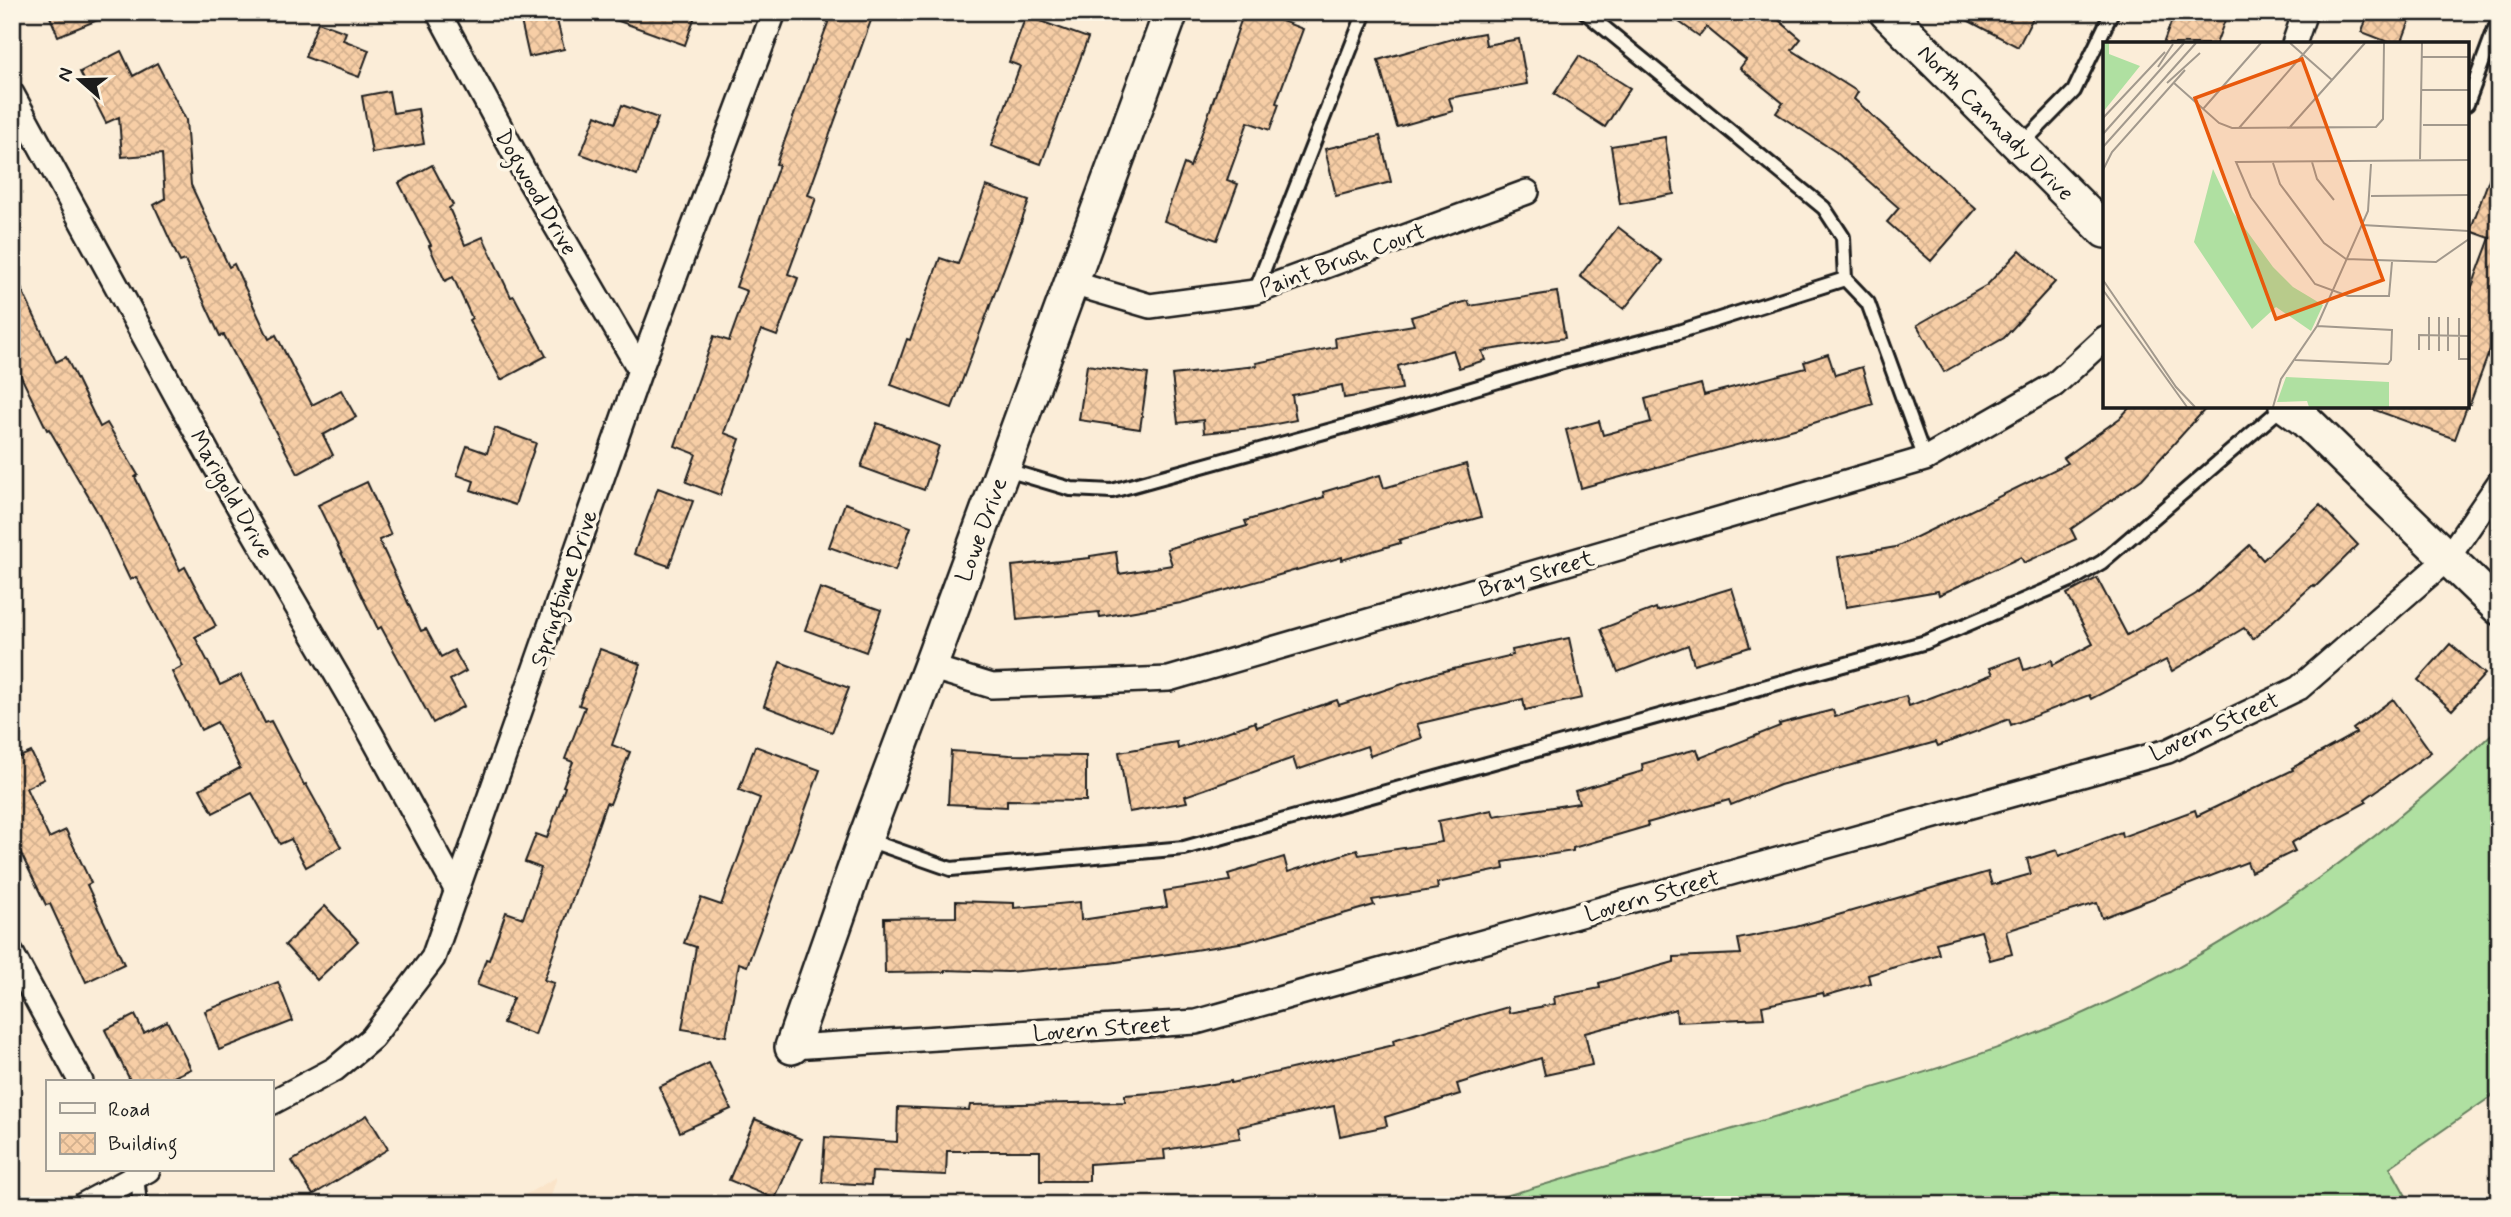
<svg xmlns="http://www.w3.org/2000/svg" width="2511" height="1217" viewBox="0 0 2511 1217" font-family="Mynerve,sans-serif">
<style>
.built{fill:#fae4c9}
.grass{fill:#afe0a1;stroke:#667e5e;stroke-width:2}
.building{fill:url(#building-cross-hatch);stroke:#1c1c1c;stroke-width:2}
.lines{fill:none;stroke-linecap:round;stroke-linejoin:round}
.lane-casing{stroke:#1c1c1c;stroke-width:18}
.street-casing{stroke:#1c1c1c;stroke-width:28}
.secondary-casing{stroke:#1c1c1c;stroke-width:38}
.lane{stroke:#fcf5e5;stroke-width:12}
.street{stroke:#fcf5e5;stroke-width:23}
.secondary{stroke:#fcf5e5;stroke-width:33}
.labels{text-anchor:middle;stroke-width:7;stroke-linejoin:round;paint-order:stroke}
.street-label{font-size:23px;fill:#1c1c1c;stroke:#fcf5e5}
.inset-road{fill:none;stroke:#a2998d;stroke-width:2}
.view{fill:#e8590c;fill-opacity:0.15;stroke:#e8590c;stroke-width:3.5}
.inset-edge{fill:none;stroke:#1c1c1c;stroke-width:3.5}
</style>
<defs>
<pattern id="building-cross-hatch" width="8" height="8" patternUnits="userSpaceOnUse" patternTransform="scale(1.75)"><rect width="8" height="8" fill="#f7cea6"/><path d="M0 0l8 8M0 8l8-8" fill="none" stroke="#d3b08e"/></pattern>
</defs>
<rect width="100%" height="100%" fill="#fbedd8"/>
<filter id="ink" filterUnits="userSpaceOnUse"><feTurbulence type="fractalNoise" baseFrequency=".0143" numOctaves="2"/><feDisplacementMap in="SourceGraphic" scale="14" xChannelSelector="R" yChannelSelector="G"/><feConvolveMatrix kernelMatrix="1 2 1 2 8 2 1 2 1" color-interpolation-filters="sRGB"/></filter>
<g filter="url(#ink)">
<!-- built -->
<polygon class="built" points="557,1177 548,1205 507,1205 514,1201"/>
<!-- grass -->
<path class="grass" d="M2499,727V1091L2390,1167L2411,1205H1475C1598,1168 1722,1133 1845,1096C1914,1076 1981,1056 2047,1029C2216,960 2368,854 2499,727Z"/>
<!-- building -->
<g class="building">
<polygon points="48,12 115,12 115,13 58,36"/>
<polygon points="519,12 555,12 564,49 529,57"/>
<polygon points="602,12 684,12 695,16 685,45 602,15"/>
<polygon points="832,12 874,12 808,195 816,198 788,274 798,278 777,336 761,330 724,433 740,439 720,495 686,482 696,454 675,446 714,336 729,341 747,291 736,287 779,165 776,164"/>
<polygon points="1244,12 1258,12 1303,29 1276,103 1279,104 1270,130 1248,122 1227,180 1238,184 1217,240 1164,221 1184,164 1190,167"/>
<polygon points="1665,12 1769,12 1801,39 1792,50 1858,92 1854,99 1976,209 1931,261 1887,222 1899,208 1836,152 1776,113 1783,103 1740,68 1746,60 1706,27 1699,36"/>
<polygon points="1952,12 2036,12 2018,47"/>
<polygon points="2175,12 2228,12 2216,44 2163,44"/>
<polygon points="2369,12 2413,12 2401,44 2393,44 2362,32"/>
<polygon points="1026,16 1088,38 1041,164 991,146 1020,66 1009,62"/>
<polygon points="318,22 346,32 343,40 369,50 359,77 305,57"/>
<polygon points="1484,33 1486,45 1519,39 1527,84 1449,98 1453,111 1397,127 1378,60 1456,38"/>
<polygon points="121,51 133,76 157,63 186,120 191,185 229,267 234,264 269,339 276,335 312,405 341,390 356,417 323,435 333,455 298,474 224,335 220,336 185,260 180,262 154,205 165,199 162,154 122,157 119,117 106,123 80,72"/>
<polygon points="1579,56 1630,88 1605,127 1554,94"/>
<polygon points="389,91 393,113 418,109 424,144 372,153 362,96"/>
<polygon points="622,105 658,118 637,175 581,154 596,115 615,123"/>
<polygon points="1380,136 1391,182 1336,196 1325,149"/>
<polygon points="1665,137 1674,194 1620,204 1611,146"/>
<polygon points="2496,160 2499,160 2499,325 2470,404 2467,404 2467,300 2490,238 2470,231"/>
<polygon points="432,165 453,205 449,208 465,245 483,237 511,297 514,296 546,356 501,380 469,320 472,318 453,277 445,281 429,246 431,245 399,183"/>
<polygon points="986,186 1029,201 952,408 891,385 907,339 910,340 940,258 958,264"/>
<polygon points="1618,227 1662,261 1624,309 1580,276"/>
<polygon points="2020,250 2055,282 2004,338 1944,372 1917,325 1987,285"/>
<polygon points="12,269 56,362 66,357 100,427 107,423 138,475 135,477 180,570 185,567 216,626 195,637 220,685 241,675 265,723 271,721 304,785 306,784 341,847 306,867 291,839 280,844 252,793 213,813 200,789 240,768 217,722 201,730 172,672 183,666 136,577 130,580 98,513 49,429 47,430 12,358"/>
<polygon points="1557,292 1565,338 1482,351 1485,360 1459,368 1453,350 1398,366 1402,389 1344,398 1342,385 1292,395 1296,420 1261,427 1204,433 1203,420 1178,423 1172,375 1257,366 1256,363 1336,347 1335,338 1414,325 1411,317 1468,301 1470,306"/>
<polygon points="1828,354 1835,375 1862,367 1873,404 1798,428 1581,488 1566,430 1599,421 1603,435 1651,422 1645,399 1701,384 1704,395 1806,368 1804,362"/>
<polygon points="1087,365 1148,374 1140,429 1079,420"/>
<polygon points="2131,406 2208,406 2142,479 2071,529 2076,539 2024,563 2021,557 1939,595 1938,591 1846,607 1838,557 1896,547 2068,463 2064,458 2120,418"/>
<polygon points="2373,406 2467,406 2455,439 2372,409"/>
<polygon points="877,423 939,446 924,490 861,467"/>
<polygon points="495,428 536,443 515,505 471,490 474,481 457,475 467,446 487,453"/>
<polygon points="1466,464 1481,517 1399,540 1400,543 1342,560 1342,557 1181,603 1100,617 1099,612 1017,620 1012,566 1090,558 1090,556 1116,552 1119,574 1172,565 1167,549 1247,526 1245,521 1324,497 1323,492 1380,475 1384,488"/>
<polygon points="367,482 391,535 379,540 421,631 426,629 441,657 454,650 466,671 450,680 464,706 433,723 381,627 378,629 318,505"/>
<polygon points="658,488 693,501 669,566 634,554"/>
<polygon points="845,503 911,527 895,571 829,547"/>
<polygon points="2320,505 2358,545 2315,587 2313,585 2253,639 2244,628 2172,671 2166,660 2091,699 2089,695 2011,725 2009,719 1938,746 1936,742 1780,785 1731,805 1729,800 1647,823 1648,826 1573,848 1573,851 1503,862 1504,869 1437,883 1438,889 1372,900 1374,905 1246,942 1110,963 1008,972 945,970 945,972 885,973 884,918 956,917 956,901 1014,903 1014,908 1080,902 1081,920 1167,907 1164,891 1230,881 1228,874 1284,857 1288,872 1357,850 1359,855 1442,842 1438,821 1492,810 1494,816 1579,803 1575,791 1643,771 1642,764 1697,749 1700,758 1780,726 1779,724 1833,710 1835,717 1906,696 1909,706 1993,674 1990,668 2020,657 2024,670 2052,660 2053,665 2093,644 2067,594 2097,578 2127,635 2196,594 2250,545 2263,560"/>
<polygon points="820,588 881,610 866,652 805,630"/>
<polygon points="1732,588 1750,647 1694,664 1688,645 1618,672 1601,629 1656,608 1657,611"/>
<polygon points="1569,638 1582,698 1525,710 1523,699 1417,724 1422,738 1370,756 1367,746 1297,770 1293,758 1185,796 1187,802 1129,812 1119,752 1177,742 1178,749 1255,722 1257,727 1337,700 1339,705 1436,673 1513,655 1512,650"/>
<polygon points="2450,644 2485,674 2452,710 2418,680"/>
<polygon points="600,649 641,664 612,745 630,752 610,804 606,803 544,980 554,983 535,1035 503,1023 513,998 477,985 486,959 489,960 506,912 523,918 541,868 525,862 536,834 547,838 565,787 563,786 573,762 565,759 585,707 579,705"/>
<polygon points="780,662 849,688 832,732 764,706"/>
<polygon points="2393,699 2431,752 2365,799 2367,802 2291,843 2295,851 2251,872 2247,862 2102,918 2097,903 2006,931 2012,954 1990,960 1981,931 1936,943 1939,954 1868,975 1870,983 1824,996 1823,993 1762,1006 1764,1018 1677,1022 1676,1009 1585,1033 1592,1065 1545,1075 1541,1058 1457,1084 1460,1094 1385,1117 1387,1126 1340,1136 1334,1106 1238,1127 1240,1138 1164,1150 1165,1159 1089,1164 1089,1181 1040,1181 1040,1151 947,1151 946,1175 872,1172 871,1185 822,1182 825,1137 897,1142 898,1107 969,1110 970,1105 1125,1102 1125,1095 1165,1092 1231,1081 1231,1083 1394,1045 1393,1040 1508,1007 1509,1013 1555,1004 1554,997 1600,988 1599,983 1674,962 1674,957 1741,954 1738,939 1796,927 1988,872 1992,885 2031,874 2027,859 2057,850 2059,856 2121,832 2122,837 2195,810 2197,816 2293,770 2292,768 2356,733 2353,729"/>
<polygon points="755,746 820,770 747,966 739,963 726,1036 682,1029 696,947 684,943 701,898 721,905 760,798 739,790"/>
<polygon points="951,751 1010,755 1086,756 1086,801 1007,800 1007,807 948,804"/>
<polygon points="31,752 44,779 26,788 49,838 66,830 91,883 87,885 124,964 86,982 50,904 46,905 12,835 12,758 13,760"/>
<polygon points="325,906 358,941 317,980 285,945"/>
<polygon points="278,982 293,1021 219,1050 205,1011"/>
<polygon points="135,1015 144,1033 167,1021 191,1069 163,1082 131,1082 105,1030"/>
<polygon points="709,1063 731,1109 680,1132 659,1087"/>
<polygon points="367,1115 388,1149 313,1195 292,1161"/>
<polygon points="755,1119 801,1139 775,1199 729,1180"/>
</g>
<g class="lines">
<defs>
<g id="lane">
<polyline points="2467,104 2499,18"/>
<polyline points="2020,146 2074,91 2112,12"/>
<polyline points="1845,279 1868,303 1925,459"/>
<polyline points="1255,292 1365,12"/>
<polyline points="1003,469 1071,489 1112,491 1364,421 1559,363 1675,333 1845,279 1843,237 1824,208 1585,12"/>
<polyline points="865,839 951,869 1184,848 1926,642 2073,579 2102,562 2284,406"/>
<polyline points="137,1175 140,1205"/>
</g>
<g id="street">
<polyline points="438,12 525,173 640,370"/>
<polyline points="2294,44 2305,12"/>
<polyline points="12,94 211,459 371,734 457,891"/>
<polyline points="1072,283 1150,306 1255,292 1527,192"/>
<polyline points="930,667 992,686 1169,679 1925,459 2054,385 2105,338"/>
<polyline points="12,954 81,1082"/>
<polyline points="792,1047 1196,1022 2168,751 2299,688 2447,559 2499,483"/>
<polyline points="271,1103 335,1069 372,1038 433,958 640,370 774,12"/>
<polyline points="83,1205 148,1170"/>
</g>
<g id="secondary">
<path id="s1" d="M1886,12L2105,231"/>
<polyline points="2286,406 2305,420 2499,608"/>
<path id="s2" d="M792,1047L865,839L930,667L1171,12"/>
</g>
</defs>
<!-- lane casing -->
<use href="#lane" class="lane-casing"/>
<!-- street casing -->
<use href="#street" class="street-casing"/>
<!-- secondary casing -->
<use href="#secondary" class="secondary-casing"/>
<!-- lane -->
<use href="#lane" class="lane"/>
<!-- street -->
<use href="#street" class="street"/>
<!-- secondary -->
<use href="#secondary" class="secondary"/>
</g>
</g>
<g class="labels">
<!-- street labels -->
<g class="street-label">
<text dy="8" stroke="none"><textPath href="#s1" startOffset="156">North Cannady Drive</textPath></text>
<text transform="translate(537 192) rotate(60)" y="8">Dogwood Drive</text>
<text transform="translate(1342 259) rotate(-20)" y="8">Paint Brush Court</text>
<text transform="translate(232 494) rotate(60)" y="8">Marigold Drive</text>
<text dy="8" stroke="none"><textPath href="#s2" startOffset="551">Lowe Drive</textPath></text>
<text transform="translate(1536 573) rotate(-16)" y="8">Bray Street</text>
<text transform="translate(563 588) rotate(-71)" y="8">Springtime Drive</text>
<text transform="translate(2214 726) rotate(-24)" y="8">Lovern Street</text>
<text transform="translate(1652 895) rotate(-16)" y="8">Lovern Street</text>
<text transform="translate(1102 1028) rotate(-4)" y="8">Lovern Street</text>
</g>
</g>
<!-- overview -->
<g transform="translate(2103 42)">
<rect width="366" height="366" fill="#fbedd8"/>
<path d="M110,127L130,170L170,225L190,245L220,263L208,289L173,265L149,287L91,200ZM183,335L286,340V365H206L204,359L174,360Z" fill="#afe0a1"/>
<path d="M0,1H6V12L37,24L0,70Z" fill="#afe0a1"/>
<path class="inset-road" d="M187,1L229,38M319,15H366M55,25L70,2M64,41L97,11M71,41L116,81L129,86L273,85L280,77L281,1M319,48H366M100,67L158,1M0,76L62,10M320,83H366M187,85L262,1M136,86L210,1M0,92L81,1M0,105L93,1M317,117L319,1M209,120L214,137L231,158M170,121L177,142L221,201L243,217L333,220L366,197M0,128L9,110L82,28M268,154L366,153M259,183L366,189M289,220L286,254H245L212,242L148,155L133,120L366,118M0,238L73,345L92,365M0,248L84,365M356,276V317H366M316,308V293L366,294M326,308V275M336,309V275M345,309V275M192,318L285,322L288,318L289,288L214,284M170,365L178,337L214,284L265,169L268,122"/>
<path class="view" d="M199,17L280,238L173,277L92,56Z"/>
<rect width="366" height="366" class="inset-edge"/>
</g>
<!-- margin -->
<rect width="2511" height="1217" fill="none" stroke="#fcf5e5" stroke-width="42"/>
<rect x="21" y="21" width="2469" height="1175" fill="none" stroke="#1c1c1c" stroke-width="2.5" filter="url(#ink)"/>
<!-- legend -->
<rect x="46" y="1080" width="228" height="91" fill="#fcf5e5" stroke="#a29e95" stroke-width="2"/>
<rect x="60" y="1103" width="35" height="10" fill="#fcf5e5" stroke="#a29e95" stroke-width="2"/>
<text x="108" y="1116" font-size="21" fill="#1c1c1c">Road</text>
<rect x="60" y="1133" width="35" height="21" fill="url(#building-cross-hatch)" stroke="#a29e95" stroke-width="2"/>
<text x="108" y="1150" font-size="21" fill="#1c1c1c">Building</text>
<!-- north arrow -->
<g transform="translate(80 80) rotate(290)" stroke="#fcf5e5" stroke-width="5" paint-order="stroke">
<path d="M0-5L12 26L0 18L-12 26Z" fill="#1c1c1c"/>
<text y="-10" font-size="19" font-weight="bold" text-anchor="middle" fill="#1c1c1c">N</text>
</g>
</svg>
